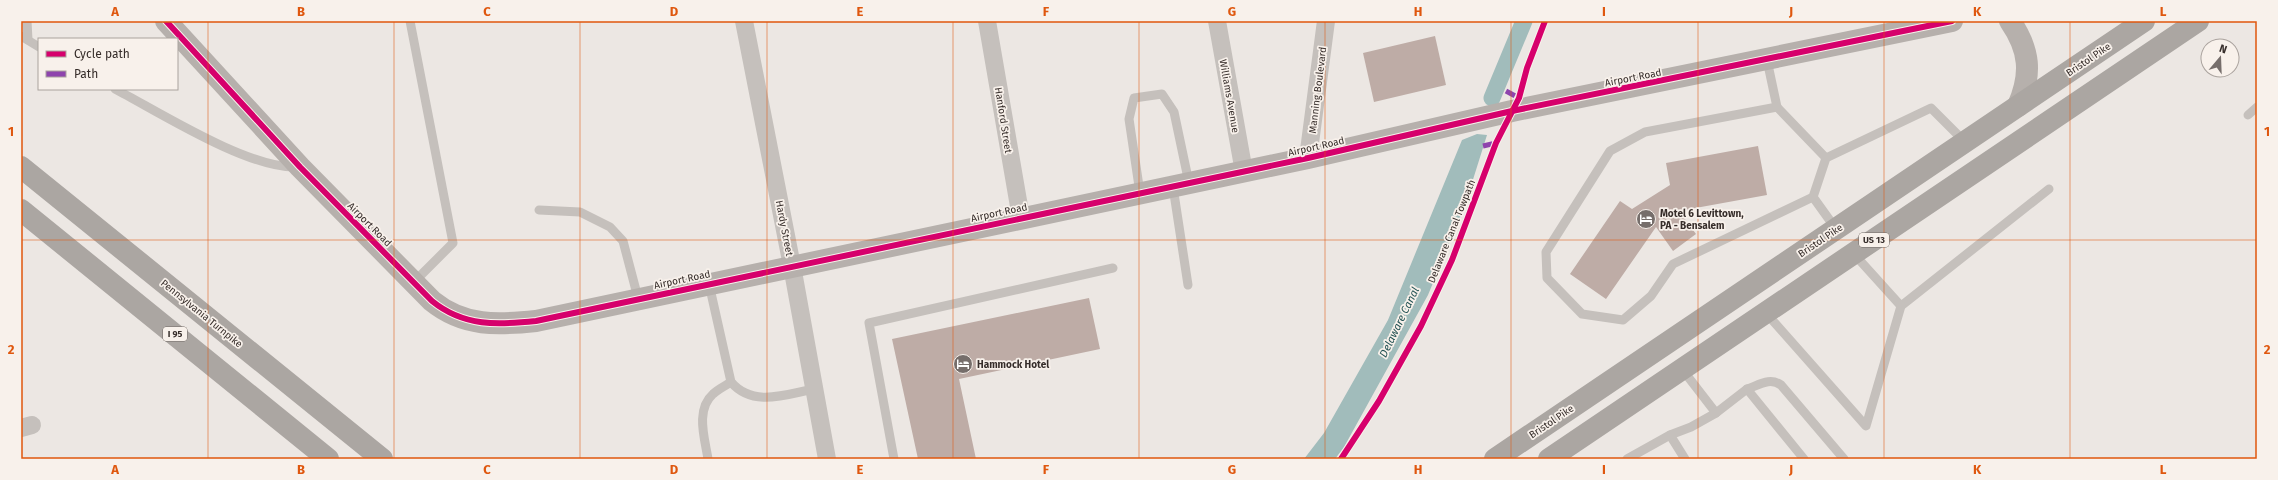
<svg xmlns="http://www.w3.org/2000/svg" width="2278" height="480" viewBox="0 0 2278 480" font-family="'Fira Sans',sans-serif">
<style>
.water{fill:#a1bcbb}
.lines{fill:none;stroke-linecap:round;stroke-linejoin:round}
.canal{stroke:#a1bcbb;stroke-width:17}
.building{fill:#beaca6}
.lane{stroke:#c5c0bc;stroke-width:9}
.street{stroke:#c5c0bc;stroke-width:18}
.secondary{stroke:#b6b0ac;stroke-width:22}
.highway{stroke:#aba6a2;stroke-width:22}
.quiet{stroke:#8e44ad;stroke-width:5;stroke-dasharray:10 5;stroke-linecap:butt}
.cycleway-casing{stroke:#f8f1eb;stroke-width:8}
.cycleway{stroke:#d6006c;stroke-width:6}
.grid{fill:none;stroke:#df570e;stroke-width:1;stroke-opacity:0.55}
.labels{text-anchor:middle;stroke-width:3.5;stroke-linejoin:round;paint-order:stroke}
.shield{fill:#f8f1eb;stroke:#706864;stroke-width:1}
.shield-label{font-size:9px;font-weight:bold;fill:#362d2a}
.street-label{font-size:10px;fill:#362d2a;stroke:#f8f1eb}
.poi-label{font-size:10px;font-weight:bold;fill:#362d2a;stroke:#f8f1eb;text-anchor:start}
.water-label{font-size:11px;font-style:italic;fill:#245354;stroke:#f8f1eb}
.neatline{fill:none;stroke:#df570e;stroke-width:1.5}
.grid-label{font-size:13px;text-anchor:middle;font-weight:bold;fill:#df570e}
</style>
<rect width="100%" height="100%" fill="#ece7e3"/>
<!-- water -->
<polygon class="water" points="1477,134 1487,135 1465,205 1428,295 1344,447 1335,459 1304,459 1324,433 1388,320 1462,140"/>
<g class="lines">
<!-- canal -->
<polyline class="canal" points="1492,98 1524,21"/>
</g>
<!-- building -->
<g class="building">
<polygon points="1435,36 1446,85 1374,102 1363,53"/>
<polygon points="1758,146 1767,195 1679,211 1696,234 1673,251 1656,227 1606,299 1570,274 1620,201 1632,209 1670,185 1666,163"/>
<polygon points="1089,298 1100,349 959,379 976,459 918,459 892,339"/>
</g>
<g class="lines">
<!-- lane -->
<g class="lane">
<polyline points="27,21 28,40"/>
<polyline points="410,21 453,243 414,282"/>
<polyline points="21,36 39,47"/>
<polyline points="1767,60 1777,107 1645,132 1610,151 1546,252 1547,278 1582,314 1623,320 1651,296 1673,264 1813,197 1826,158 1931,108 1965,142"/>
<path d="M115,89C159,112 247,168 295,167"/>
<polyline points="1777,107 1826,158"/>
<polyline points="2248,115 2257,107"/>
<polyline points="1173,187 1188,285"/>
<polyline points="1140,193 1129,119 1134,98 1162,94 1174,112 1189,183"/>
<polyline points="1813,197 1836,229"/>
<polyline points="539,210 580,212 610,227 623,241 638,298"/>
<path d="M709,284L731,382C753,408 787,394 814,389"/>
<polyline points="1901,306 2049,189"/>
<polyline points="1766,313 1866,426 1901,306 1854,254"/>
<polyline points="1682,369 1716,413"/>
<path d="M1747,389C1759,385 1770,377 1781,385L1844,459"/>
<polyline points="1670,435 1685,459"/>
<path d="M708,459C705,439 695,410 713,394C718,389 725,386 731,382"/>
<polyline points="894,459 869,323 1113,268"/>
<polyline points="1627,459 1670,435 1691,427 1716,413 1747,389 1804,459"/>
</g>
<!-- street -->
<g class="street">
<polyline points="744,21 792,266 827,459"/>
<polyline points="987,21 1021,218"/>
<polyline points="1217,21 1244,172"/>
<polyline points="1308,158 1326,21"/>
<polyline points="21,428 32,425"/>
</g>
<!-- secondary -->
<g class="secondary">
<path d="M166,21L300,167L432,301C464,327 498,325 536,321L1308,158L1512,111L1952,21"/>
<path d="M2010,21C2030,50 2032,74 2018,106"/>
</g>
<!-- highway -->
<g class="highway">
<polyline points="21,167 382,459"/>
<polyline points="21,210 328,459"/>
<polyline points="1495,459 2144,21"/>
<polyline points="1549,459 2198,21"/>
</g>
<!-- quiet -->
<g class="quiet">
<polyline points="1506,91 1519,98"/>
<polyline points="1483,146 1496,143"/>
</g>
<defs>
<g id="cycleway">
<path d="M166,21L300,167L432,301C464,327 498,325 536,321L1308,158L1512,111L1952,21"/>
<polyline points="1341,459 1379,401 1421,326 1452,260 1496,143 1519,98 1527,68 1545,21"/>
</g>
</defs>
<!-- cycleway casing -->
<use href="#cycleway" class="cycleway-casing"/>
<!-- cycleway -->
<use href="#cycleway" class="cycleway"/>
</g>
<!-- grid -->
<path class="grid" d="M208,21V459M394,21V459M580,21V459M767,21V459M953,21V459M1139,21V459M1325,21V459M1511,21V459M1698,21V459M1884,21V459M2070,21V459M21,240H2257"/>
<!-- icons -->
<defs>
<symbol id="hotel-disc" viewBox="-11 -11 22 22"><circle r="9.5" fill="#766e6b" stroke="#f8f1eb"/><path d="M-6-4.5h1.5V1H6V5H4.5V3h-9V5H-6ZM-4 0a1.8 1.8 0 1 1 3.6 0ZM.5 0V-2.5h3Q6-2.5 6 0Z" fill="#fff"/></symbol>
</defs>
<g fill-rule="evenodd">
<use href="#hotel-disc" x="1635" y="208" width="22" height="22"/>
<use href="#hotel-disc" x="952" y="353" width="22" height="22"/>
</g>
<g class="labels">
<!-- shield labels -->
<g class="shield">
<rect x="1859" y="233" width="30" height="14" rx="3"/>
<rect x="163" y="327" width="24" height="14" rx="3"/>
</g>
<g class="shield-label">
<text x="1874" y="243">US 13</text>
<text x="175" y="337">I 95</text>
</g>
<!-- street labels -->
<g class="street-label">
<text transform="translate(2088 59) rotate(-34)" y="4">Bristol Pike</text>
<text transform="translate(1633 77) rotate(-11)" y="4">Airport Road</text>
<text transform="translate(1317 90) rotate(-83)" y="4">Manning Boulevard</text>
<text transform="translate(1230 96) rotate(80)" y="4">Williams Avenue</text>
<text transform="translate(1004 120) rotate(81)" y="4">Hanford Street</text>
<text transform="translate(1316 146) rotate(-13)" y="4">Airport Road</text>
<text transform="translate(999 212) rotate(-12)" y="4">Airport Road</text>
<text transform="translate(370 224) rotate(45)" y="4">Airport Road</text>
<text transform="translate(785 228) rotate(79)" y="4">Hardy Street</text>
<text transform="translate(1451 231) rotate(-68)" y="4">Delaware Canal Towpath</text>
<text transform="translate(1820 240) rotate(-34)" y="4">Bristol Pike</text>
<text transform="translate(682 279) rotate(-12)" y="4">Airport Road</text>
<text transform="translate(202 313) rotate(39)" y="4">Pennsylvania Turnpike</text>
<text transform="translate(1551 421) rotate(-34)" y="4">Bristol Pike</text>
</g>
<!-- poi labels -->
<g class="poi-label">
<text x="1660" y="217">Motel 6 Levittown,<tspan x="1660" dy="12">PA - Bensalem</tspan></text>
<text x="977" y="368">Hammock Hotel</text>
</g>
<!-- water labels -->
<g class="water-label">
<text transform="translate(1399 322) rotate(-64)" y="4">Delaware Canal</text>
</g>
</g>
<!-- border -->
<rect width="2278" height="480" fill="none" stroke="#f8f1eb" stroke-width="44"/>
<!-- legend -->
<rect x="38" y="38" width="140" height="52" fill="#f8f1eb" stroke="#aaa39e"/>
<rect x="46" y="51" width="20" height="6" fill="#d6006c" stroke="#aaa39e"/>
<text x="74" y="58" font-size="12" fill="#362d2a">Cycle path</text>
<rect x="46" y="71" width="20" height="6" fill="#8e44ad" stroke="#aaa39e"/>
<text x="74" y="78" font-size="12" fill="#362d2a">Path</text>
<!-- north arrow -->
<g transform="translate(2220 58) rotate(19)"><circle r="19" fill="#f8f1eb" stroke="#aaa39e"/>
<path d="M0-3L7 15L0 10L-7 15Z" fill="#766e6b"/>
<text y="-6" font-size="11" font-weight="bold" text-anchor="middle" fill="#362d2a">N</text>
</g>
<rect x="22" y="22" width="2234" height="436" class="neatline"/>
<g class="grid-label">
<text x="115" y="16">A</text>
<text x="301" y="16">B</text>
<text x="487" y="16">C</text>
<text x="674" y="16">D</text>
<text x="860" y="16">E</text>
<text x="1046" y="16">F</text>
<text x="1232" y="16">G</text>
<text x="1418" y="16">H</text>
<text x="1604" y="16">I</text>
<text x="1791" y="16">J</text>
<text x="1977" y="16">K</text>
<text x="2163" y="16">L</text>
<text x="11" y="136">1</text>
<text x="2267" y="136">1</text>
<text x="11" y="354">2</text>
<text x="2267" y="354">2</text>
<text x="115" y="474">A</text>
<text x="301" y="474">B</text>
<text x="487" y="474">C</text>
<text x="674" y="474">D</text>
<text x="860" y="474">E</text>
<text x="1046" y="474">F</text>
<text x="1232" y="474">G</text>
<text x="1418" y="474">H</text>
<text x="1604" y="474">I</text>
<text x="1791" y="474">J</text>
<text x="1977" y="474">K</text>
<text x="2163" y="474">L</text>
</g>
</svg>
